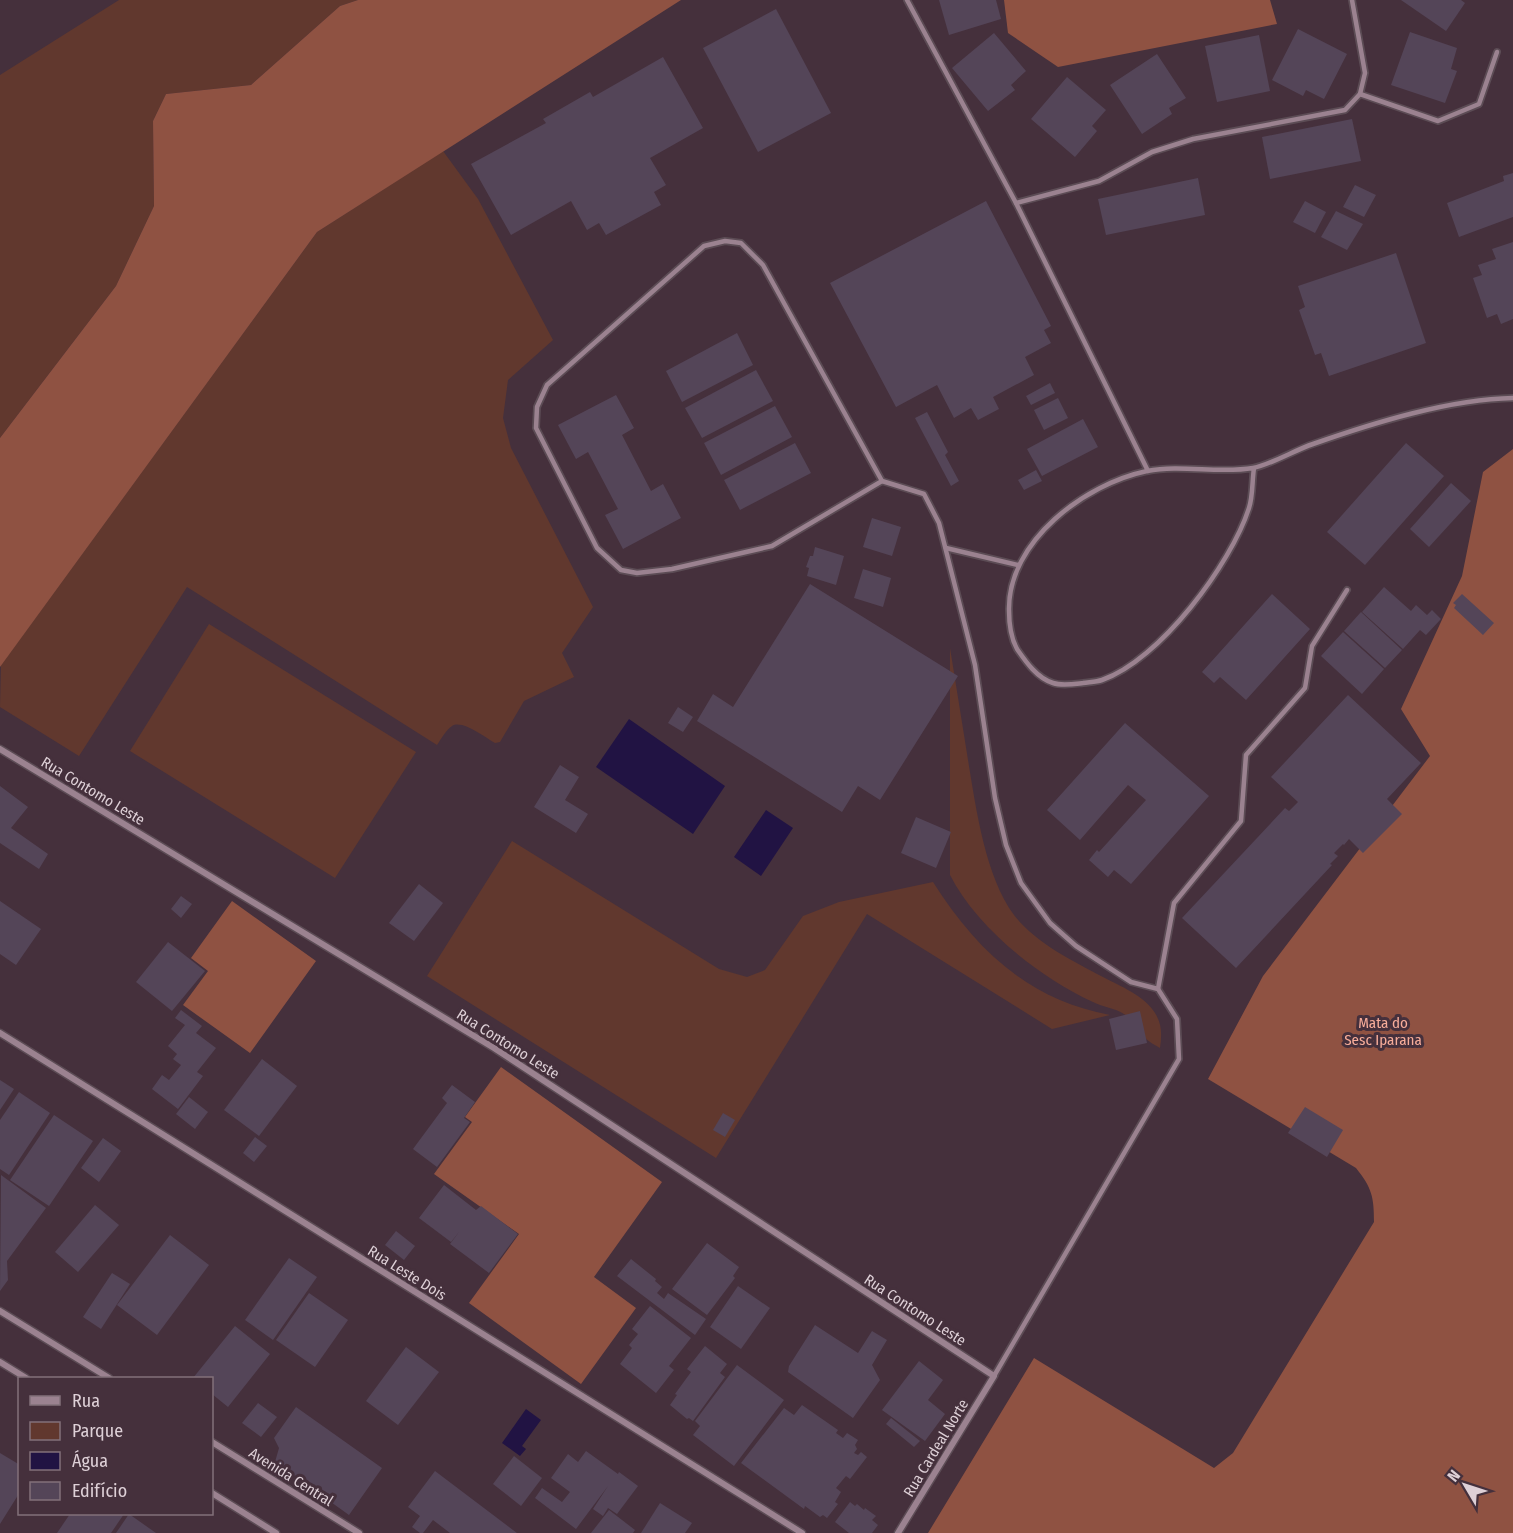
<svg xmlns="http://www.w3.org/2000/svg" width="1513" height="1533" viewBox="0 0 1513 1533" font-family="'Fira Sans Condensed',sans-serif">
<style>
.green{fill:#61382e}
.forest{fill:#8f5242}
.water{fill:#211343}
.building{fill:#544558}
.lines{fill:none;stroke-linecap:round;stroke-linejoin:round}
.service-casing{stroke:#5c4c55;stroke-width:8}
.minor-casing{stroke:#5c4c55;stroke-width:9}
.service{stroke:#9b8290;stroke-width:4.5}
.minor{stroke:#9b8290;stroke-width:6}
.labels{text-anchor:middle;stroke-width:6;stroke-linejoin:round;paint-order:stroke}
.street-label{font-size:15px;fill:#ded0d7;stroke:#45303c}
.park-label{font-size:15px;fill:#f8ad9a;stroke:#45303c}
</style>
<rect width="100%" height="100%" fill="#45303c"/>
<!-- green -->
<g class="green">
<polygon points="119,0 358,0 340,6 251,85 166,94 153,121 154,206 116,286 0,438 0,75"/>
<path d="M443,151L478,199L553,340L508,380L503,418L511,448L593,607L562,653L574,677L524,701L500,742L495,743C486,738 462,719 452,726C446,730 441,739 437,745L187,587L79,756L0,707L1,665L317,232Z"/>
<polygon points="209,624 416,752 335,878 130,751"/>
<path d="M950,648C956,685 962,722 968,760C976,808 985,876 1014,915C1034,942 1074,962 1103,977C1120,986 1145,996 1155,1013C1162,1024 1162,1035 1160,1048C1155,1045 1149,1042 1145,1038C1137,1031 1135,1021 1124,1014C1115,1008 1103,1007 1093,1002C1039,977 977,928 950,875Z"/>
<path d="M512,841L719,969L747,977L765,970L803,916L839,902L933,882C976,950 1029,1000 1110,1015L1052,1029L867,914L716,1158L427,976Z"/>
</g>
<!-- forest -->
<g class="forest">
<polygon points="358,0 681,0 317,232 0,667 0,438 116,286 154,206 153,121 166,94 251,85 340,6"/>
<polygon points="1004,0 1270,0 1277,24 1058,67 1008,33"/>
<path d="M1513,449V1533H928L1034,1358L1214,1468L1233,1453L1374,1222C1374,1197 1372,1188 1356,1168L1208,1079L1263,976L1430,756L1401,709L1462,576L1483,472Z"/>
<polygon points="232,901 316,961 250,1053 183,1005 208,971 191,958"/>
<polygon points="501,1067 662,1182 594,1277 636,1308 581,1384 469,1303 519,1234 434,1174 472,1122 465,1117"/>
</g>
<!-- water -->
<g class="water">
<polygon points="629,719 725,786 693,834 596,767"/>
<polygon points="766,810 793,828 761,876 734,857"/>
<polygon points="526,1409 541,1420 522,1446 526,1449 520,1456 502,1443"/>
</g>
<!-- building -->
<g class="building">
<polygon points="939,0 996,0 1001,19 949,35"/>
<polygon points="1401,0 1461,0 1465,3 1446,31"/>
<polygon points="776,9 831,113 758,152 703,48"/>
<polygon points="1298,29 1347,54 1324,99 1306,90 1303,96 1272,80"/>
<polygon points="1410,32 1457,48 1451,69 1457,71 1445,103 1391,85"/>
<polygon points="994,33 1026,71 1011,85 1015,90 988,111 952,68"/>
<polygon points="1259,35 1270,91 1217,102 1205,46"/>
<polygon points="1157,54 1186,98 1169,108 1172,114 1142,134 1110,85"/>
<polygon points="663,57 703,128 650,158 666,185 654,192 661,205 606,235 599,223 587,230 571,201 511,235 471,164 546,123 543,119 590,92 593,97"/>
<polygon points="1067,77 1106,110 1092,126 1097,131 1075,157 1031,119"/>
<polygon points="1352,119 1361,161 1270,179 1262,137"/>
<polygon points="1513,173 1513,217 1459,237 1447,203 1504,181 1503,176"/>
<polygon points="1198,178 1205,215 1106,235 1098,199"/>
<polygon points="1355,185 1376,195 1364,217 1343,207"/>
<polygon points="986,201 1051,326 1044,330 1051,343 1025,357 1034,375 993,397 999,409 978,420 971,408 954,418 937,385 896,407 830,283"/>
<polygon points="1305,201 1326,212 1315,233 1293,222"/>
<polygon points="1336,211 1363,224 1347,250 1321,237"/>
<polygon points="1513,242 1513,319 1501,324 1497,314 1487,318 1473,278 1482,275 1478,265 1496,259 1492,249"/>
<polygon points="1396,253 1426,343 1329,376 1321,353 1315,355 1299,310 1305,307 1298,286"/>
<polygon points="737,333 753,365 682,402 666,371"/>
<polygon points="756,370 773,401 702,438 685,408"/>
<polygon points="1050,383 1055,393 1031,405 1026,396"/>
<polygon points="616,395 634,428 622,435 651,491 663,484 681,518 623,549 605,515 618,509 588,452 576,459 558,425"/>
<polygon points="1058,398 1068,418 1044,430 1034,410"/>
<polygon points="775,406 792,437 721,475 704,443"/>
<polygon points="927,412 948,452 945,455 959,481 951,486 915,418"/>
<polygon points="1083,419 1098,447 1042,476 1027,449"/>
<polygon points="795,443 811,473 740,510 724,480"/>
<polygon points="1406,443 1444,476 1365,565 1327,532"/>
<polygon points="1036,470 1042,481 1024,490 1018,480"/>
<polygon points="1451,483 1471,501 1429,547 1410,529"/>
<polygon points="872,518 901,527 892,556 863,547"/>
<polygon points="815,547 844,556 836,585 807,576 809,568 806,567 810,556 813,556"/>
<polygon points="863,569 891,578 883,607 854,598"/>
<polygon points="810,584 958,676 880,800 858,786 842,812 697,721 713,694 733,707"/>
<polygon points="1384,587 1411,611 1416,605 1427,615 1432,610 1441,619 1426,635 1420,630 1403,649 1362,612"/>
<polygon points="1272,594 1310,629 1246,700 1220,677 1214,683 1202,672"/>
<polygon points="1462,594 1494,623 1483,635 1454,608 1456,605 1453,603"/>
<polygon points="1361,612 1402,650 1385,668 1344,631"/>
<polygon points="1343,632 1384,669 1362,694 1321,656"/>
<polygon points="1348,695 1421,763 1387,799 1402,814 1363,853 1349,839 1344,845 1343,844 1334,853 1338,856 1330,864 1332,865 1236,968 1182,918 1285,808 1289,811 1298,802 1271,777"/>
<polygon points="678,707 693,717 683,732 668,723"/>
<polygon points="1125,723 1209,796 1131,884 1114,870 1108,877 1089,860 1097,850 1099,852 1146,800 1128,785 1080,840 1047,810"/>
<polygon points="560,765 579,777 565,800 588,814 576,833 534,807"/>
<polygon points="0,786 28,807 11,828 48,854 39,869 0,843"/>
<polygon points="916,817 951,832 936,868 901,853"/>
<polygon points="419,884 443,903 414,941 389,923"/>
<polygon points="181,896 192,904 181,918 171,909"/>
<polygon points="0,901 41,929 16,965 0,954"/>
<polygon points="168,942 205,971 172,1011 136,982"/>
<polygon points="181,1010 202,1026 196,1033 216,1048 197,1072 203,1076 178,1109 152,1089 162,1075 169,1080 181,1065 173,1059 177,1054 168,1046 185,1025 175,1018"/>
<polygon points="1140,1011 1147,1043 1116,1050 1109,1019"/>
<polygon points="262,1059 297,1086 259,1136 224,1110"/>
<polygon points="0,1080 14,1089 0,1110"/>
<polygon points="452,1085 475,1102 464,1118 470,1122 437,1167 413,1149 447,1103 442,1098"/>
<polygon points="19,1092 50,1113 9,1175 0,1169 0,1120"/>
<polygon points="189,1097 208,1112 195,1129 176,1114"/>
<polygon points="1305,1107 1343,1130 1327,1157 1288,1133"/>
<polygon points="723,1113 735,1120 725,1137 713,1130"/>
<polygon points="54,1115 93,1141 49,1206 10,1180"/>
<polygon points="255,1137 267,1146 254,1162 243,1153"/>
<polygon points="103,1138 121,1151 99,1182 81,1168"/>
<polygon points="1,1175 46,1208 7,1261 8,1280 0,1291"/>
<polygon points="444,1185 476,1210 481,1206 518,1234 489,1273 450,1244 459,1232 451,1242 419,1218"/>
<polygon points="95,1205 119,1225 78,1272 55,1252"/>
<polygon points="396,1231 415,1246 404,1260 385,1245"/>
<polygon points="170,1235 209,1265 157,1335 117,1305"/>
<polygon points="707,1243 739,1267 733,1276 735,1278 707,1315 672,1289"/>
<polygon points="289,1258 317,1277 273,1340 245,1320"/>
<polygon points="631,1259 656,1279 655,1281 662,1287 657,1293 664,1299 668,1293 706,1319 695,1335 617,1276"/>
<polygon points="112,1273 130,1284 101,1329 83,1317"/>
<polygon points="738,1286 770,1308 741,1349 710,1327"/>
<polygon points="309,1293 348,1320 315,1367 276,1340"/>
<polygon points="650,1306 691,1338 669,1366 674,1370 656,1393 620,1364 632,1348 629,1345 638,1334 632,1329"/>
<polygon points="815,1325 858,1353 872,1331 887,1340 872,1365 880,1380 853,1418 788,1372 789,1366"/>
<polygon points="235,1326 270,1354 228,1407 212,1394 212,1378 193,1378"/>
<polygon points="705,1346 727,1364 720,1373 725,1377 693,1421 689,1418 687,1419 670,1405 677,1395 675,1394 691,1372 687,1369"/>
<polygon points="406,1347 439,1372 398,1425 366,1401"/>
<polygon points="919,1361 943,1380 928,1400 945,1414 925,1441 882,1410"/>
<polygon points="737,1365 784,1400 734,1466 693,1435 700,1426 695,1421"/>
<polygon points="258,1403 277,1417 261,1437 242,1423"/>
<polygon points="802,1405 838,1430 836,1433 843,1438 847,1433 858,1440 855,1445 857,1449 854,1453 858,1455 861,1452 867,1457 850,1479 846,1476 836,1488 841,1492 835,1502 838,1504 827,1518 823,1515 820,1517 805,1506 804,1509 741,1463 784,1408 794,1415"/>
<polygon points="296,1407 382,1468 349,1515 275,1462 279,1448 274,1438"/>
<polygon points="891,1418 920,1441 914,1447 886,1424"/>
<polygon points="586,1451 618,1474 619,1472 638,1486 617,1514 608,1508 603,1516 593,1509 608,1486 576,1529 535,1498 542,1488 562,1502 570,1492 551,1478 568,1454 578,1462"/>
<polygon points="0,1453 20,1465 20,1492 0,1524"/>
<polygon points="514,1456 542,1478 521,1506 493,1484"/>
<polygon points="435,1471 517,1533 450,1533 433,1520 423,1533 420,1533 412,1527 420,1516 408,1507"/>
<polygon points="850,1502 855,1506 857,1504 864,1510 865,1508 876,1516 872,1520 878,1525 872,1533 849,1533 835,1522"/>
<polygon points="660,1503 692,1523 685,1533 641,1533"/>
<polygon points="609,1510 635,1530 633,1533 591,1533"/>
<polygon points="70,1514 124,1514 111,1533 57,1533"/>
<polygon points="129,1514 156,1533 116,1533"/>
</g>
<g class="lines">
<defs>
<g id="service">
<polyline points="907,0 1016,203 1148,471"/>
<polyline points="1360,94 1438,121 1479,104 1497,52"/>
<polyline points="1016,203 1099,181 1152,152 1193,139 1345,110 1360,94 1365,73 1352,0"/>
<path d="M1254,468C1252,481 1253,496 1249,508C1231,564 1160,660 1102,680C1096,682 1089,682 1083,683C1074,684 1062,686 1053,683C1037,678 1026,662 1017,649C1011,638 1009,623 1009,610C1008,541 1085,484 1147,471C1182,464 1218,474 1253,468C1270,465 1295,450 1313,444C1373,423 1450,399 1513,398"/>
<polyline points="882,481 772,546 672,569 637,573 621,570 597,548 536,428 537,407 547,385 704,246 725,241 741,243 763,265 882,481 924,494 939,523 975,665 995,798 1006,845 1021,883 1050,923 1076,946 1131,982 1158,989 1177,1019 1179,1059 994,1376"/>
<polyline points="946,548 1018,565"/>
<polyline points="1158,989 1174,903 1241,821 1246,755 1305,688 1312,646 1347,590"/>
</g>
<g id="minor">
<polyline points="0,749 494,1048 994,1376 898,1533"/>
<polyline points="0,1033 802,1533"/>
<polyline points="0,1311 109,1378"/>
<polyline points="0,1362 26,1378"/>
<polyline points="212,1442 359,1533"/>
<polyline points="212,1493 276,1533"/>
</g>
</defs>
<!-- service casing -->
<use href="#service" class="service-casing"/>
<!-- minor casing -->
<use href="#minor" class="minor-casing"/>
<!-- service -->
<use href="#service" class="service"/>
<!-- minor -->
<use href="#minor" class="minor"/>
</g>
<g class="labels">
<!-- street labels -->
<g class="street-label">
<text transform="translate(93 791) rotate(31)" y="5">Rua Contomo Leste</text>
<text transform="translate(508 1044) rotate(32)" y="5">Rua Contomo Leste</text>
<text transform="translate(407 1273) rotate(32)" y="5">Rua Leste Dois</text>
<text transform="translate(915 1310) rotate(33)" y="5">Rua Contomo Leste</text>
<text transform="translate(936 1448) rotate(-59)" y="5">Rua Cardeal Norte</text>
<text transform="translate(291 1477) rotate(32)" y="5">Avenida Central</text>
</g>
<!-- park labels -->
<g class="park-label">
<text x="1383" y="1028">Mata do<tspan x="1383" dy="17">Sesc Iparana</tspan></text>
</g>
</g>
<!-- legend -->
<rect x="18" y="1377" width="195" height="138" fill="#45303c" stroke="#82707a" stroke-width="1.5"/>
<rect x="30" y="1396" width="30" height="9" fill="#9b8290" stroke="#82707a" stroke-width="1.5"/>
<text x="72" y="1407" font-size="18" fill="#ded0d7">Rua</text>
<rect x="30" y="1422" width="30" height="18" fill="#61382e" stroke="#82707a" stroke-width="1.5"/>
<text x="72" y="1437" font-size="18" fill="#ded0d7">Parque</text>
<rect x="30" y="1452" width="30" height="18" fill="#211343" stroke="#82707a" stroke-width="1.5"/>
<text x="72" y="1467" font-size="18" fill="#ded0d7">Água</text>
<rect x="30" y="1482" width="30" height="18" fill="#544558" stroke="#82707a" stroke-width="1.5"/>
<text x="72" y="1497" font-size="18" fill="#ded0d7">Edifício</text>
<!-- north arrow -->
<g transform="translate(1465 1485) rotate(309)" stroke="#45303c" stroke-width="4.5" paint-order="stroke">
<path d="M0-4.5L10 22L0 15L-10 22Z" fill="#ded0d7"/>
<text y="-9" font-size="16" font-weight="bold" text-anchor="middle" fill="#ded0d7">N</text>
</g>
</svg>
